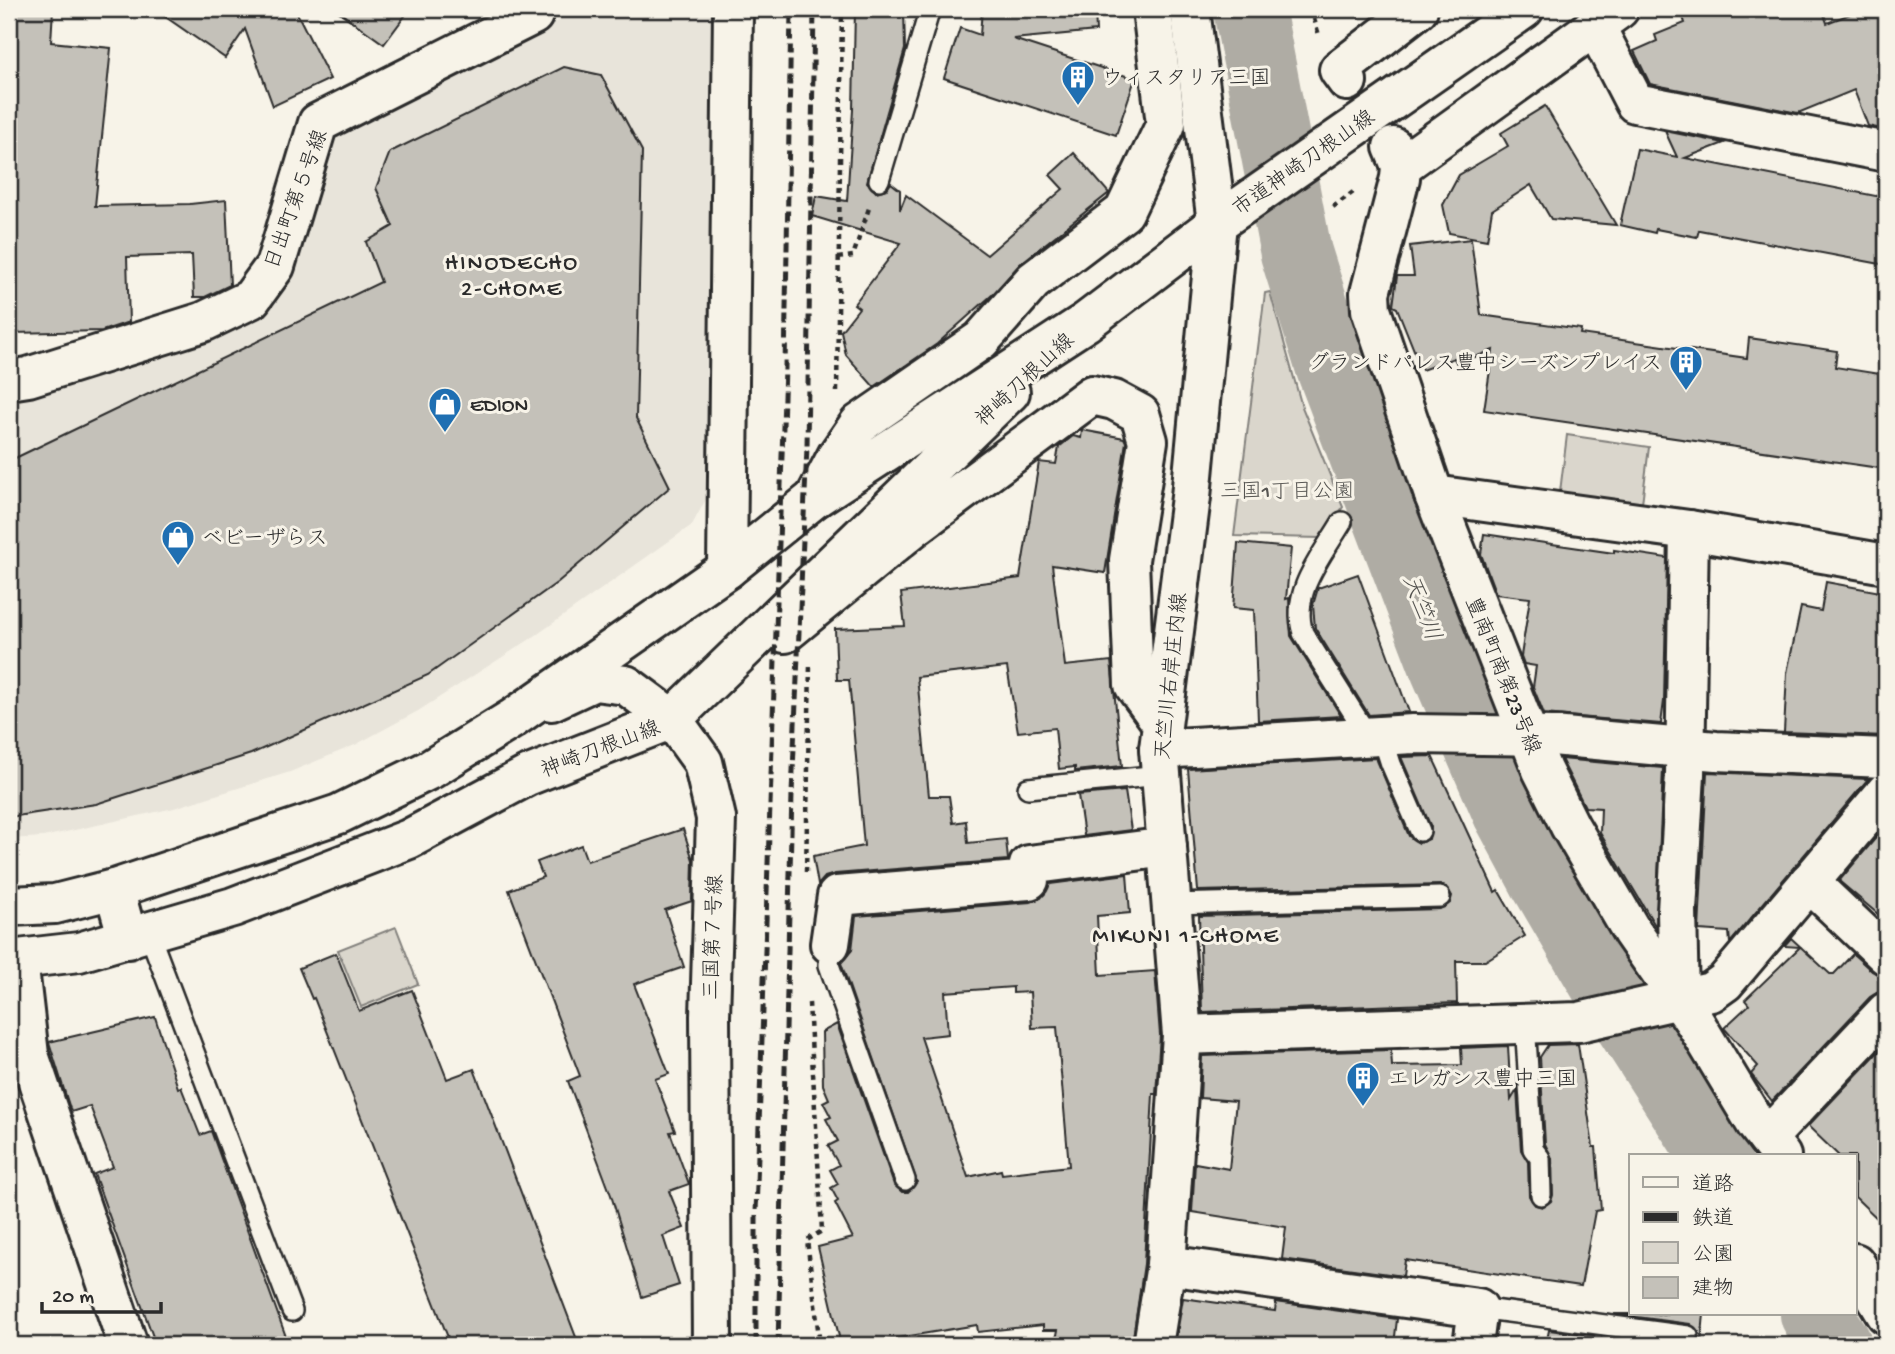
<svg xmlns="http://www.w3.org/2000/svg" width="1895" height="1354" viewBox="0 0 1895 1354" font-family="'Gochi Hand','Klee One',sans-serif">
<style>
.built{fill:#e8e4da}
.green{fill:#dad6cc;stroke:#82807c;stroke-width:2}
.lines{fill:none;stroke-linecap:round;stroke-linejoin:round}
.river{stroke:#afaca4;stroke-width:72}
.building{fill:#c4c1b9;stroke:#2b2b2b;stroke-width:2;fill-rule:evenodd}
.service-casing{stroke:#2b2b2b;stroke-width:24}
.minor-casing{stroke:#2b2b2b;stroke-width:44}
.tertiary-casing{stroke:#2b2b2b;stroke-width:44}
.path{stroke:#2b2b2b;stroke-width:4.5;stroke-dasharray:5 5;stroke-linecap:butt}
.service{stroke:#f7f3e8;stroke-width:19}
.minor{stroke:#f7f3e8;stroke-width:38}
.tertiary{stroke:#f7f3e8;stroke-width:38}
.rail{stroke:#2b2b2b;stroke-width:5;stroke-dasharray:10 5;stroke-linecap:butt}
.labels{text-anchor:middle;stroke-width:6;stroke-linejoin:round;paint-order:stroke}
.poi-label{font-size:21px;fill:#2b2b2b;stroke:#f7f3e8;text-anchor:start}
.street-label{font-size:21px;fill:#2b2b2b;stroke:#f7f3e8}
.park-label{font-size:21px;fill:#575653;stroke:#f7f3e8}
.neighbourhood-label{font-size:23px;letter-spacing:2px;fill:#2b2b2b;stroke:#f7f3e8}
.water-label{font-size:23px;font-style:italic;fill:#53524f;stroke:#f7f3e8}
</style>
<rect width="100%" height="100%" fill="#f7f3e8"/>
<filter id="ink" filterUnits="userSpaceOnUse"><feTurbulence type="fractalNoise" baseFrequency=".0143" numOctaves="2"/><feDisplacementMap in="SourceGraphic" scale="14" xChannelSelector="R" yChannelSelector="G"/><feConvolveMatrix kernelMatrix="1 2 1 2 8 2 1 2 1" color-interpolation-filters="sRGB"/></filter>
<g filter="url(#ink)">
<!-- built -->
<polygon class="built" points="560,9 722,9 712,488 692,525 532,638 418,711 355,745 290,772 174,808 43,837 9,839 9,392 252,315 327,142 343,127 560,20"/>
<!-- green -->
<g class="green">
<polygon points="1270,292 1302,407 1343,507 1321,538 1234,536 1265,293"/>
<polygon points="1567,435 1649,447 1642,503 1560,492"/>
<polygon points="396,927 418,984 361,1007 338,950"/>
</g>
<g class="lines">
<!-- river -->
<g class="river">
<polyline points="1249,9 1296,253 1332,368 1446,668 1508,811 1543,876 1612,994 1716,1156"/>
<polyline points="1816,1314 1836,1345"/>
</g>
</g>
<!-- building -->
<g class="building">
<polygon points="9,9 53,9 51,42 111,48 95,206 190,204 226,200 230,285 205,297 194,297 192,255 127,257 129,322 102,331 12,333"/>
<polygon points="154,9 295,9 330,79 273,106 245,29 225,58"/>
<polygon points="335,9 410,9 384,44"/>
<polygon points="855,9 904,9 905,49 867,182 876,192 887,189 891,183 900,190 900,210 906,195 987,255 1063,189 1050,175 1074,153 1109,193 1020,264 992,295 937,344 874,387 846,355 841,331 859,308 854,304 901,243 812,216 816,196 847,201 853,110"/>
<polygon points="982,9 1095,9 1096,31 1013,39 1135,79 1116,135 944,78 960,28 980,35"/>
<polygon points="1705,9 1822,9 1827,23 1863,9 1879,9 1886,28 1886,130 1868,126 1854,90 1798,113 1650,84 1634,51 1657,41 1655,35 1685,23 1683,17"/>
<polygon points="564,67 601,75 642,151 636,418 670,487 558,582 428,675 251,754 96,804 9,817 9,461 381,282 366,242 393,226 376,188 390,152"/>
<polygon points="1545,106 1616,225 1551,219 1531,185 1492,210 1487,240 1449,233 1443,205 1459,175 1508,146 1501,133"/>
<polygon points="1665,131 1724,143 1685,158 1886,198 1886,265 1699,230 1697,237 1656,229 1655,233 1620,225 1637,149 1677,157"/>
<polygon points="1471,239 1481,315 1581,329 1580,334 1747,358 1749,338 1837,351 1835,367 1886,375 1886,469 1484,410 1493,350 1457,364 1454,358 1422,370 1397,308 1393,306 1397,276 1414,276 1410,246"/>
<polygon points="1082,430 1124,438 1126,442 1105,573 1052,565 1065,666 1111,661 1122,766 1075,771 1075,767 1059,769 1055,728 1018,732 1007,667 917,677 929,796 949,796 953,823 966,821 968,843 1006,839 1008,860 835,874 825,877 818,885 813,856 864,846 849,680 837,680 835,629 905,626 901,593 1020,578 1039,462 1056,464 1059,447 1073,436 1081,438"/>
<polygon points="1484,534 1614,553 1614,550 1667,558 1664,701 1661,724 1544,714 1533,687 1536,666 1524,664 1521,656 1530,598 1496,594 1481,554"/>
<polygon points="1238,543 1291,548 1286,599 1289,598 1291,636 1341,716 1258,721 1254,610 1233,608"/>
<polygon points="1358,574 1409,712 1369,715 1315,628 1313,605 1318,588"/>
<polygon points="1826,582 1886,593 1886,736 1784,732 1787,673 1801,607 1821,611"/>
<polygon points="1432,756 1495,892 1498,890 1525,936 1485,961 1456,961 1457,1003 1202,1012 1199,916 1440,909 1450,903 1452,896 1446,887 1440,885 1198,891 1188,769 1376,758 1409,836 1419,843 1429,839 1431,827 1401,757"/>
<polygon points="1561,759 1663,768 1656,927 1600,833 1601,808 1585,807"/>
<polygon points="1707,772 1868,779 1730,943 1729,932 1699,930"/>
<polygon points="1125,791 1131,830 1084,836 1078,795"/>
<polygon points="1886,826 1886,925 1885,920 1839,881"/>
<polygon points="683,829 693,860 692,901 665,910 684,967 634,984 669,1074 655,1079 675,1131 670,1132 689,1184 669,1191 684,1228 663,1236 679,1285 642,1297 611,1195 568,1081 580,1076 509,890 543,877 537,862 581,845 587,861"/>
<path d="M1127,874L1130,913L1097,916L1100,975L1155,971L1160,1035L1156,1094H1153L1144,1264L1132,1345H1055L1058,1330H1043V1325L978,1332L977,1325L879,1341L880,1345H841L818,1247L853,1238L835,1203L838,1201L831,1188L838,1184L830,1170L839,1165L828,1146L838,1141L826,1119L831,1117L823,1102L829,1099L823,1085L822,1032L837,1024L894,1185L902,1192H908L917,1182L841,963L852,950L856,916L1031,902L1041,898L1050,884ZM1013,987V993L1030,992L1032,1028L1057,1027L1069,1166L1002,1174L1001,1170L968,1177L921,1037L948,1034L945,992Z"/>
<polygon points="1791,938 1830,974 1834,974 1853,954 1872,971 1886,976 1886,987 1870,997 1772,1101 1751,1074 1758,1066 1724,1028 1749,1005 1745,1000 1800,947 1784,946"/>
<polygon points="336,953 359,1011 412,990 447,1079 474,1069 579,1345 451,1345 314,998 312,999 299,968"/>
<polygon points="155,1017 178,1088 181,1087 200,1135 211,1131 289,1345 156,1345 94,1174 113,1167 90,1106 71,1112 49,1042"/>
<polygon points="1578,1044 1593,1147 1596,1147 1601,1210 1595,1211 1581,1286 1405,1260 1403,1276 1282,1259 1286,1227 1192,1212 1195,1163 1229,1169 1236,1101 1200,1098 1202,1056 1391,1050 1392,1066 1462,1065 1461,1048 1508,1046 1511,1100 1517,1090 1521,1150 1528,1162 1529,1196 1535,1205 1542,1207 1551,1201 1553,1195 1552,1158 1545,1144 1540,1057 1548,1045"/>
<polygon points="1885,1045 1886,1046 1886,1227 1855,1197 1855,1156 1839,1156 1808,1126"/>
<polygon points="1183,1298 1275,1311 1276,1302 1397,1319 1394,1345 1175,1345"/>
<polygon points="1614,1314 1704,1314 1701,1345 1696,1345 1699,1332 1690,1324"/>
<polygon points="1549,1330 1665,1345 1546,1345"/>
</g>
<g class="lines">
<defs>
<g id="service">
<polyline points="879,180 930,9"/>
<path d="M1342,522C1322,556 1290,592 1303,633L1368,736"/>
<polyline points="1382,736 1391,764 1420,831"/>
<polyline points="1028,788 1161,775"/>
<polyline points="1171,904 1440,897"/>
<polyline points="149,933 292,1311"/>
<polyline points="830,944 829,965 905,1180"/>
<polyline points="1525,1022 1533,1149 1540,1158 1541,1195"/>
<polyline points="1478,1308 1688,1336"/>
</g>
<g id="minor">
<polyline points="1592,28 1603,41 1635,103 1886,152"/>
<polyline points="1347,81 1339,70 1418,9"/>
<polyline points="1393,147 1401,166 1400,178 1370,293 1371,310 1434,495 1542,770 1570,826 1632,932 1694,1021 1756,1124 1781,1156"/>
<polyline points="1401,166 1619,9"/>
<polyline points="9,380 28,377 203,322 251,299 275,266 318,123 533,15 535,9"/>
<polyline points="1434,495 1689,530 1886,564"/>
<polyline points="815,498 837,456 859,424 981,340 1033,281 1124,212 1166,124 1152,9"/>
<polyline points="727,569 733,9"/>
<polyline points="785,633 913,528 1092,395 1114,400 1140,414 1148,441 1129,560 1134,685 1161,722"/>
<polyline points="551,701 594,681 626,685 672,719 703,762 716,818 710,1016 712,1345"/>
<polyline points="1159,749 1413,734 1553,736 1716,751 1886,758"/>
<polyline points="1809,882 1886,955"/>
<polyline points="114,889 128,939"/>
<polyline points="830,944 837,896 1029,880 1029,865 1167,847"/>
<polyline points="18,960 29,1055 128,1345"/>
<polyline points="1679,999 1677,911 1685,774 1689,530"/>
<polyline points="1182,1035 1579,1022 1711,992 1725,982 1886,792"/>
<polyline points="1767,1138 1886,1012"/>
<polyline points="1855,1263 1886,1314"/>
<polyline points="1166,1265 1478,1308 1473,1345"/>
<polyline points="1153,1345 1166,1265 1182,1035 1159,749 1191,497 1217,223 1190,9"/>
</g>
<g id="tertiary">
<polyline points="9,906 55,904 114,889 339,814 431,769 512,719 727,569 815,498 1086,322 1217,223 1524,9"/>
<polyline points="9,960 79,952 233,907 409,839 527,776 672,719 1010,392"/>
</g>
</defs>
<!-- service casing -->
<use href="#service" class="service-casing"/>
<!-- minor casing -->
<use href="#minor" class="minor-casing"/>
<!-- tertiary casing -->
<use href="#tertiary" class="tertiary-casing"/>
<!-- path -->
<g class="path">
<polyline points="1311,9 1319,35"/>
<polyline points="1333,207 1356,190"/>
<polyline points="838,258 853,256 869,208"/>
<polyline points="837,392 842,9"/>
<polyline points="806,872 810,664"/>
<polyline points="809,1003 822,1231 807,1240 820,1345"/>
</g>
<!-- service -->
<use href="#service" class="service"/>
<!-- minor -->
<use href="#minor" class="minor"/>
<!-- tertiary -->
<use href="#tertiary" class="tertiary"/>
<!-- rail -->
<g class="rail">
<polyline points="756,1345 756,1213 785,368 791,9"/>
<polyline points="778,1345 792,794 807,447 814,9"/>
</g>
</g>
</g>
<!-- icons -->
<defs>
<symbol id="building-pin" viewBox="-11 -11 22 30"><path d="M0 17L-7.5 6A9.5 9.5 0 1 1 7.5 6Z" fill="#1f6fb2" stroke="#f7f3e8"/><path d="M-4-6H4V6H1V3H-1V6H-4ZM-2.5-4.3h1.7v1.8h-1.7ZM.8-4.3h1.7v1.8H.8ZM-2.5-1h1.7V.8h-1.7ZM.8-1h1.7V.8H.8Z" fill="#fff"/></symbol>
<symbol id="shop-pin" viewBox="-11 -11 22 30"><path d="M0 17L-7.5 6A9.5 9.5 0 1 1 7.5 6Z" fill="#1f6fb2" stroke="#f7f3e8"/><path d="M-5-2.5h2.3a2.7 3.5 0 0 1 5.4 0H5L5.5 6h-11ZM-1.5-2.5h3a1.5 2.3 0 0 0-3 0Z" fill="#fff"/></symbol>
</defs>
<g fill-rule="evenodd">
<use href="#building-pin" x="1059" y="58" width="38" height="52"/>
<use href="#building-pin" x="1667" y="343" width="38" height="52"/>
<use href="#shop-pin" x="426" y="385" width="38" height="52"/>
<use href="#shop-pin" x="159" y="518" width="38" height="52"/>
<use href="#building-pin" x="1344" y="1059" width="38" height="52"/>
</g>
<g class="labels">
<!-- poi labels -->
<g class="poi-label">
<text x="1102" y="84">ウィスタリア三国</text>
<text x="1662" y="369" text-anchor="end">グランドパレス豊中シーズンプレイス</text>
<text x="470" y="411">EDION</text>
<text x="202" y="544">ベビーザらス</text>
<text x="1388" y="1085">エレガンス豊中三国</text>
</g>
<!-- street labels -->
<g class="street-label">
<text transform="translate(1303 162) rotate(-35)" y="7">市道神崎刀根山線</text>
<text transform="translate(295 199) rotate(-70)" y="7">日出町第５号線</text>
<text transform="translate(1024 379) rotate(-43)" y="7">神崎刀根山線</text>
<text transform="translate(1504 675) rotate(68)" y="7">豊南町南第23号線</text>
<text transform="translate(1170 676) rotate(-84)" y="7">天竺川右岸庄内線</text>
<text transform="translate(600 748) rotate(-21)" y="7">神崎刀根山線</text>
<text transform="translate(712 937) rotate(-88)" y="7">三国第７号線</text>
</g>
<!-- park labels -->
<g class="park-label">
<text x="1287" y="497">三国1丁目公園</text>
</g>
<!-- neighbourhood labels -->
<g class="neighbourhood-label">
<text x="512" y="269">HINODECHO<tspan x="512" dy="26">2-CHOME</tspan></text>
<text x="1186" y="942">MIKUNI 1-CHOME</text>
</g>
<!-- water labels -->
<g class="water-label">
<text transform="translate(1423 607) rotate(69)" y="8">天竺川</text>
</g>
</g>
<!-- margin -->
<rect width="1895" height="1354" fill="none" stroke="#f7f3e8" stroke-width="35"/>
<rect x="18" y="18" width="1860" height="1319" fill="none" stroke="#2b2b2b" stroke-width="2.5" filter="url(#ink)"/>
<!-- legend -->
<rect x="1629" y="1154" width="228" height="161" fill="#f7f3e8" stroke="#a5a39c" stroke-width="2"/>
<rect x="1643" y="1177" width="35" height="10" fill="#f7f3e8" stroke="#a5a39c" stroke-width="2"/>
<text x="1692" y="1190" font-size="21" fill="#2b2b2b">道路</text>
<rect x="1643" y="1212" width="35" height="10" fill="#2b2b2b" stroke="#a5a39c" stroke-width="2"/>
<text x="1692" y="1224" font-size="21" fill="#2b2b2b">鉄道</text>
<rect x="1643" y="1242" width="35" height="21" fill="#dad6cc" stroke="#a5a39c" stroke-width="2"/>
<text x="1692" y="1260" font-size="21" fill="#2b2b2b">公園</text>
<rect x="1643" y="1277" width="35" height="21" fill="#c4c1b9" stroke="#a5a39c" stroke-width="2"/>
<text x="1692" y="1294" font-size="21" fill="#2b2b2b">建物</text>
<!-- scale -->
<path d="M42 1302v10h119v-10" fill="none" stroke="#2b2b2b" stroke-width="3.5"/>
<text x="52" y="1302" font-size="21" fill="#2b2b2b" stroke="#f7f3e8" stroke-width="5" paint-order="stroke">20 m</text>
</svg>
